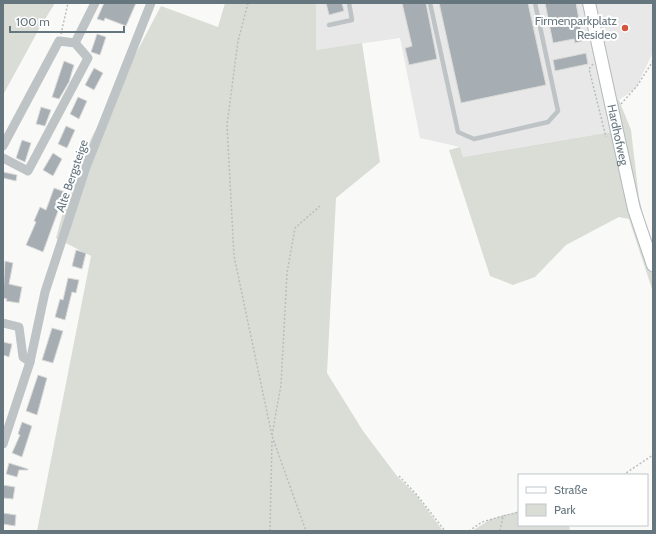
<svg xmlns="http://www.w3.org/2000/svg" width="656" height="534" viewBox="0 0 656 534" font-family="Cabin,sans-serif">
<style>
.built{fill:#e7e8e7}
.green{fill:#d9ddd6}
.building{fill:#a6aeb3;stroke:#dbdbd9}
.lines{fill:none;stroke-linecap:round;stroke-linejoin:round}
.secondary-casing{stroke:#b3b9bd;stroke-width:14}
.path{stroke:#b9bdbf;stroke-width:1.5;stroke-dasharray:2 2;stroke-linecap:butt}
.lane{stroke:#bec3c6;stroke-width:4.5}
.street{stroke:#bec3c6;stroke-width:9}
.secondary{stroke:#fff;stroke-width:12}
.poi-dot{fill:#d3573d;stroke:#fff;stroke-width:1.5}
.labels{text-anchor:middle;stroke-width:4;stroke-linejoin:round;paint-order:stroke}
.poi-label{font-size:12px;fill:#66767f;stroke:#fff;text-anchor:end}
.street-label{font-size:12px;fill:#66767f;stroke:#fff}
</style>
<rect width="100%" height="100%" fill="#f9f9f7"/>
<!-- built -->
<polygon class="built" points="316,3 653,3 653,52 636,88 619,100 605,101 611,132 463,157 460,147 420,138 400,38 316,50"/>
<!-- green -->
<g class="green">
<polygon points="3,3 55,3 39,29 3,95"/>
<polygon points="225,3 316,3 316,50 362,43 380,162 336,198 327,373 363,431 397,476 417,496 443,531 37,531 91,256 56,238 74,171 161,6 218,27"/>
<polygon points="605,100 619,100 631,130 639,198 653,253 653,292 629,219 619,217 566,245 535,277 513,285 490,276 449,150 460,147 463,157 611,132"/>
<polygon points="519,511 519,525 569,525 570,531 472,531 491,519"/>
</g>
<!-- building -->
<g class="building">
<polygon points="104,3 136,3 126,26 105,18 104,21 97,19"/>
<polygon points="326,3 342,3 344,11 329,15"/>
<polygon points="402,3 426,3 437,59 409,65 405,48 412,46"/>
<polygon points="439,3 528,3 546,85 461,103"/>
<polygon points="545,3 576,3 583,41 575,43 574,39 553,43"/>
<polygon points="97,34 106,37 100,55 91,52"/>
<polygon points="586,53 588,64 555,71 553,60"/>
<polygon points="64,61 74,65 69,82 59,99 52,97"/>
<polygon points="94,68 103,73 94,90 85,85"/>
<polygon points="78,97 87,101 79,119 70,114"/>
<polygon points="41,107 51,110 45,126 36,124"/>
<polygon points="66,126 75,130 67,148 58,144"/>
<polygon points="22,140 31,143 25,162 16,158"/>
<polygon points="53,153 62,159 53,176 43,170"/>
<polygon points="3,172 17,175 16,181 3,178"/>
<polygon points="54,188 65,192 43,252 26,245 36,222 34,221 40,207 46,210"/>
<polygon points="76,250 86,253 82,269 72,266"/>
<polygon points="5,261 13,263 9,284 22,287 19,303 6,301 7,299 3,298"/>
<polygon points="68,278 79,280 76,293 72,292 65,320 55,317 60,299 63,300"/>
<polygon points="52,328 63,331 53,363 42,360"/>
<polygon points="3,342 12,344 9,357 3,355"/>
<polygon points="38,375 47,378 37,415 26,411"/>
<polygon points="22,422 32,426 22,457 12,453 20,435 18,434"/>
<polygon points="9,463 28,469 28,470 19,470 17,477 6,474"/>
<polygon points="3,485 15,487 13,499 3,498"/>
<polygon points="3,513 16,515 15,526 3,524"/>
</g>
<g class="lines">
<defs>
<g id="secondary">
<path id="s1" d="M589,3L634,209L653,265"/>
</g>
</defs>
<!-- secondary casing -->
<use href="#secondary" class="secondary-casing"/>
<!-- path -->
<g class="path">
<polyline points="248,3 238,41 227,125 234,256 272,436 306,531"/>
<polyline points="61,34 68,3"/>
<polyline points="593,64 589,69 606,137"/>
<polyline points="621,104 637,86 653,61"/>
<polyline points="272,435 281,385 287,273 295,228 320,206"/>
<polyline points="623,475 653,455"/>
<polyline points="399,476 417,495 445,531"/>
<polyline points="270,531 272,439"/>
<polyline points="469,531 482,522 503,516"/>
<polyline points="500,531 503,516 519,512"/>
</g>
<!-- lane -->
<g class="lane">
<polyline points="430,3 458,132 474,139 548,122 558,111 535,3"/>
<polyline points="329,25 352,20 349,3"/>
</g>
<!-- street -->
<g class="street">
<polyline points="75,43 95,3"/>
<polyline points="3,146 59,41 75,43 88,58 28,171 3,158"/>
<polyline points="3,323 19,327 23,357 30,362"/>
<polyline points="3,444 30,362 45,292 86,167 151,3"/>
</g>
<!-- secondary -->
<use href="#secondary" class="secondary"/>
</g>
<!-- markers -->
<circle class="poi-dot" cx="625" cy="28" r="4"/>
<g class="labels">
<!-- poi labels -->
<g class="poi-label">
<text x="617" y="25">Firmenparkplatz<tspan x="617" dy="14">Resideo</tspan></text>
</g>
<!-- street labels -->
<g class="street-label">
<text dy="4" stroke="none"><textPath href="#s1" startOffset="135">Hardhofweg</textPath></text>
<text transform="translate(72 176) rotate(-71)" y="4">Alte Bergsteige</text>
</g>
</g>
<!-- border -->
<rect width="656" height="534" fill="none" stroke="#66767f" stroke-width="8"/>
<!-- legend -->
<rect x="518" y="474" width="130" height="52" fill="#ffffff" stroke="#c2c8cc"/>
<rect x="526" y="487" width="20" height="6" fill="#ffffff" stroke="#c2c8cc"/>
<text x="554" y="494" font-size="12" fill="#66767f">Straße</text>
<rect x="526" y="504" width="20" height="12" fill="#d9ddd6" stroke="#c2c8cc"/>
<text x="554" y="514" font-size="12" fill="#66767f">Park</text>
<!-- scale -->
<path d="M10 26v6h114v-6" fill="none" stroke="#66767f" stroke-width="2"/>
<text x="16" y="26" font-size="12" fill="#66767f" stroke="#ffffff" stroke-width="3" paint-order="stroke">100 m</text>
</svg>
